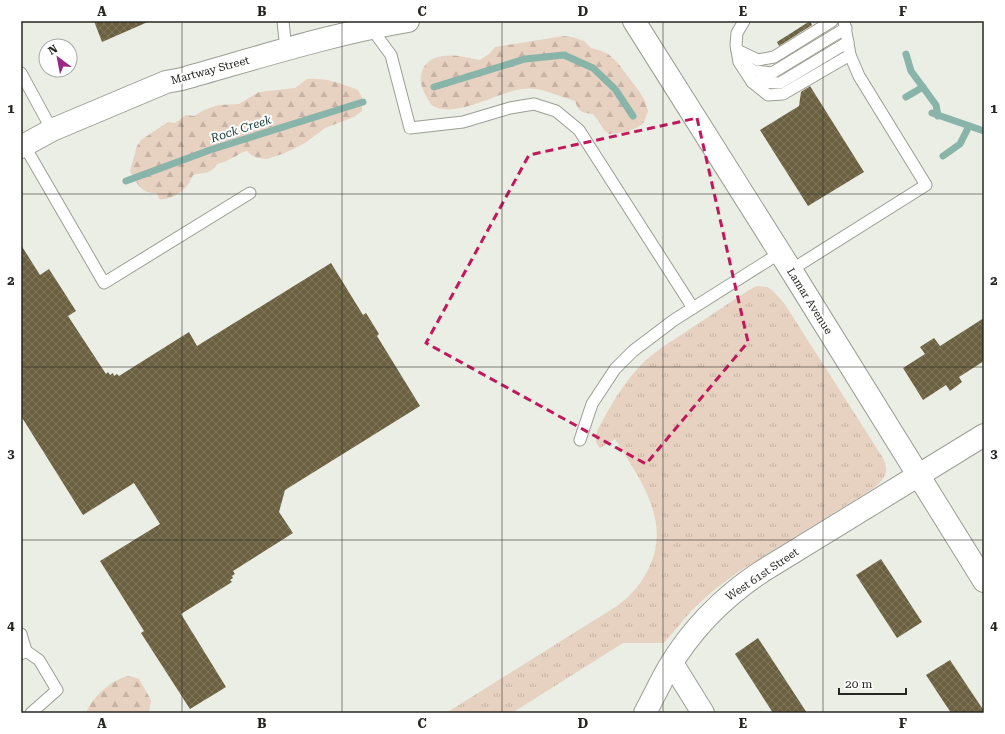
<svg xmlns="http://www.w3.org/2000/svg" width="1005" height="734" viewBox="0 0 1005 734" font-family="'Roboto Serif',serif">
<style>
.forest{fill:url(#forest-firs)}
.park{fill:url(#park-tufts)}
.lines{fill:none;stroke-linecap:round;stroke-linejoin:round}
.stream{stroke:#89b4a9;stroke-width:7}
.building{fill:url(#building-cross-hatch)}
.lane-casing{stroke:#9b9e94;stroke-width:13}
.street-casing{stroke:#9b9e94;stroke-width:24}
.secondary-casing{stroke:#9b9e94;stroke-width:24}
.lane{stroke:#fff;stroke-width:11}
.street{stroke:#fff;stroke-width:22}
.secondary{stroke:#fff;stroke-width:22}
.marked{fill:none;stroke:#c2185b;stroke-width:3;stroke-dasharray:8 5;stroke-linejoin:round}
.grid{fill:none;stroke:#262723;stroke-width:1;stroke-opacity:0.55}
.labels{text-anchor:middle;stroke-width:4;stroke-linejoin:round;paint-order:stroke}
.street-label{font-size:11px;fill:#262723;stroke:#fff}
.water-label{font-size:12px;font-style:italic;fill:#153d35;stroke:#fff}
.neatline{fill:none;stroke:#262723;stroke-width:1.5}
.grid-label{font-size:13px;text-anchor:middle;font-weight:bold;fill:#262723}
</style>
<defs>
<pattern id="forest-firs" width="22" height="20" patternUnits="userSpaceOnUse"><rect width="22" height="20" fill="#e7d1c0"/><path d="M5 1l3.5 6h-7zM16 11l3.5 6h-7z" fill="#c6b3a5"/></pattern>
<pattern id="park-tufts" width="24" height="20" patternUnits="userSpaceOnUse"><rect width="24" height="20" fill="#e7d1c0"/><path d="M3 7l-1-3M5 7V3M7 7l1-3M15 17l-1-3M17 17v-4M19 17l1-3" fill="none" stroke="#c6b3a5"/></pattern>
<pattern id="building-cross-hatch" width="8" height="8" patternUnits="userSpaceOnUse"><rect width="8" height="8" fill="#6b6040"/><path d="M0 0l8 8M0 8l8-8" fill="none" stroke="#80785f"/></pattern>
</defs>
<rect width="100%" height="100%" fill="#ebeee4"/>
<!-- forest -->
<g class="forest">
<path d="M563,36L572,37L584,41L591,48L599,50L608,54L617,62L639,91L645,101L648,111L644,122L638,127L626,132L609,134L604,130L600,123L593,114C582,113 579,112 575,101C558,96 539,86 522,89C498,92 455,119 433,106C430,104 427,98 425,94C421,86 419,79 422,71C428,54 450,54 465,57C470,58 474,59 480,60L489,54L495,47Z"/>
<path d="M307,79C327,78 339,83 358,90L362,98V111L354,117L325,128L305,143L285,153L267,159L258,158L251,155L247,151C239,153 239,155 232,158C227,161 222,163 217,164C211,175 204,172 193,175C191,179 189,184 186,187C181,193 167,201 159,199L157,193C141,194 137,183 130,171L137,146L141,140L168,122L175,123L186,115L194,116L204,110L218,105L239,104L259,92L295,88Z"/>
<path d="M130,676L139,679L151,700L149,713H86C92,697 113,678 130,676Z"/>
</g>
<!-- park -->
<path class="park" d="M757,286L767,287L772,290L784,303L883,458C884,461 886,465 886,468C887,480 874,488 866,493L738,572L714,590L692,610L664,643H623L512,713H446L617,606C632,595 644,581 651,563C670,518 638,476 615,439L600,448C591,439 598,429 603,420C614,399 628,377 645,361C659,348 677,338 693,327C712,315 730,302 749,290Z"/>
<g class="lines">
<!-- stream -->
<g class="stream">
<polyline points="906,54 911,71 936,105 938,116"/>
<polyline points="434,87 525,59 564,55 593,68 615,89 633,116"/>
<polyline points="906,97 923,87"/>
<polyline points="932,113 984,131"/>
<polyline points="943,156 960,144 969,126"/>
<polyline points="126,181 210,150 363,102"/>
</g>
</g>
<!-- building -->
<g class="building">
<polygon points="94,21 150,21 102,42"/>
<polygon points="810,21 812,25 779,46 777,42"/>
<polygon points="810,86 864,172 808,206 760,130 799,106 801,92"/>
<polygon points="21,245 40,275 49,269 76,311 68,316 106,374 108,372 110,375 113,373 114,376 117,374 119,376 189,332 197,346 331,263 363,315 366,313 379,334 377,336 420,406 285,490 279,512 293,533 233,571 235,574 232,576 233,578 230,580 232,582 181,614 226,687 190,709 141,633 144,631 100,561 160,524 134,483 83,515 21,416"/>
<polygon points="984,318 984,361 959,377 962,382 950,391 946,385 923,400 903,368 925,354 920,347 934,338 940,346"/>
<polygon points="881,559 922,622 897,638 856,575"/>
<polygon points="758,638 807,713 773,713 735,654"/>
<polygon points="950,660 984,711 984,713 951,713 926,675"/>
</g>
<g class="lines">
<defs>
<g id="lane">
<polyline points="283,21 286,50"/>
<polyline points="744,21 737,33 736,45 739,62 752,82 768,95 783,94 850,55"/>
<polyline points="371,28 391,55 410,128 463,122 510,108 534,104 556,111 579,130 693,308"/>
<polyline points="737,50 758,60 774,57 832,21"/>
<polyline points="742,63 754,71 772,73 846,28"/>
<polyline points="21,73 52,130"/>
<polyline points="752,82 780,83 848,42"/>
<polyline points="24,145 104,283 250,193"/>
<polyline points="791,270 926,185 859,76 850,55 844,21"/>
<polyline points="580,440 592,404 615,369 633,351 674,320 780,253"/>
<polyline points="21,634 26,651 21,654"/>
<polyline points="26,651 39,660 57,690 31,713"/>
</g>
<g id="street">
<polyline points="672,663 703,713"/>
<path d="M645,713C653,698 660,683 668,669C692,628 722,598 761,572L984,435"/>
</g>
<g id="secondary">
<polyline points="634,21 791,270 984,581"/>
<path d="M21,147L52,130L166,82L182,79C257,58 331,34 408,21"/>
</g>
</defs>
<!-- lane casing -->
<use href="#lane" class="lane-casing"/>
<!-- street casing -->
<use href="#street" class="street-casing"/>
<!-- secondary casing -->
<use href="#secondary" class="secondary-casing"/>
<!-- lane -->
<use href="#lane" class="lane"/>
<!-- street -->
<use href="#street" class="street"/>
<!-- secondary -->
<use href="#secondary" class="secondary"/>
</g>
<!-- marked area -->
<path class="marked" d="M697,118L748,342L646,464L426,343L529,155Z"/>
<!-- grid -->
<path class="grid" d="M182,21V713M342,21V713M502,21V713M663,21V713M823,21V713M21,194H984M21,367H984M21,540H984"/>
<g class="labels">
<!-- street labels -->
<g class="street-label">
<text transform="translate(210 70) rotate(-15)" y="4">Martway Street</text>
<text transform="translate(810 301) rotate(58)" y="4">Lamar Avenue</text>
<text transform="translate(762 574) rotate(-34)" y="4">West 61st Street</text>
</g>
<!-- water labels -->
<g class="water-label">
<text transform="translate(241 129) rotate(-18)" y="4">Rock Creek</text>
</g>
</g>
<!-- border -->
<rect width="1005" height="734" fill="none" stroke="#ffffff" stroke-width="44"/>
<!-- north arrow -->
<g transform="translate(58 58) rotate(328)"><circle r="19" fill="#ffffff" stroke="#a8a9a7"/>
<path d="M0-3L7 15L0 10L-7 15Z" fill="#992887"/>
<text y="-6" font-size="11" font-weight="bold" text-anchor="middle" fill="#262723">N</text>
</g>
<!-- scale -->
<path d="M839 688v6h67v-6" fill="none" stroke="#262723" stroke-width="2"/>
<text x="845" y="688" font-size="12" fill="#262723" stroke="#ffffff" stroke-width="3" paint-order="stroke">20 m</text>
<rect x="22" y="22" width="961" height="690" class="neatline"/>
<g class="grid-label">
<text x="102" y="16">A</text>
<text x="262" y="16">B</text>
<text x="422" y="16">C</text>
<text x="583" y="16">D</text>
<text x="743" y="16">E</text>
<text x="903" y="16">F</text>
<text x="11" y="113">1</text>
<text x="994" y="113">1</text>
<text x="11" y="285">2</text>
<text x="994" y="285">2</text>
<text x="11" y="458">3</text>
<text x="994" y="458">3</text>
<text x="11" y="630">4</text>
<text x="994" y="630">4</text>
<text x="102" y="728">A</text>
<text x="262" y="728">B</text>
<text x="422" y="728">C</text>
<text x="583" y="728">D</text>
<text x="743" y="728">E</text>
<text x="903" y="728">F</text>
</g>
</svg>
